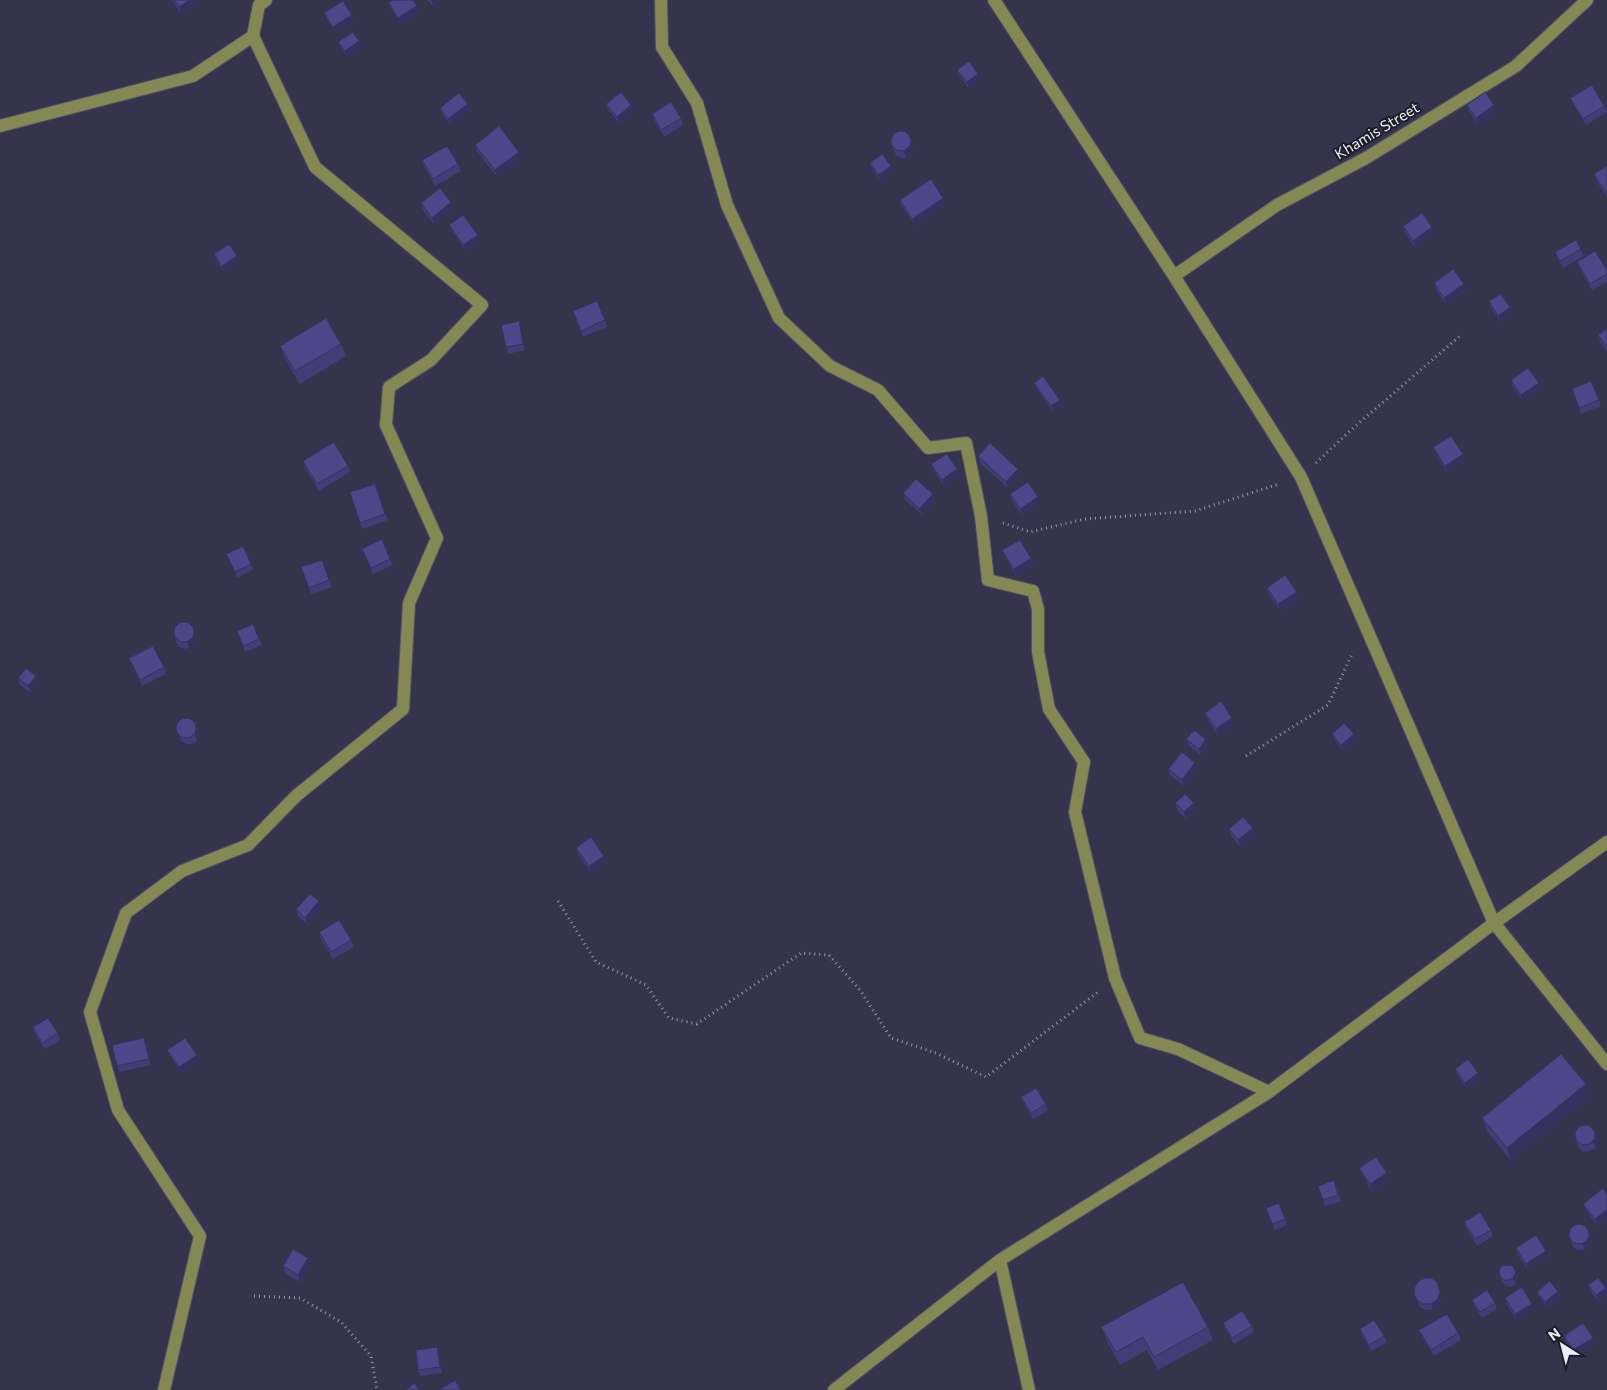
<svg xmlns="http://www.w3.org/2000/svg" width="1607" height="1390" viewBox="0 0 1607 1390" font-family="Commissioner,sans-serif">
<style>
.lines{fill:none;stroke-linecap:round;stroke-linejoin:round}
.minor-casing{stroke:#525168;stroke-width:14}
.path{stroke:#9797aa;stroke-width:3;stroke-dasharray:1 4;stroke-linecap:butt}
.minor{stroke:#848954;stroke-width:12}
.wall{fill:#413d76}
.shaded-wall{fill:#353260}
.building{fill:#4c4789;stroke:#353260}
.labels{text-anchor:middle;stroke-width:4;stroke-linejoin:round;paint-order:stroke}
.street-label{font-size:15px;fill:#ebecfb;stroke:#1d1d28}
</style>
<rect width="100%" height="100%" fill="#35344c"/>
<g class="lines">
<defs>
<g id="minor">
<polyline points="661,0 662,47 697,103 727,205 779,318 830,366 878,390 928,448 966,443 981,516 988,580 1033,591 1038,609 1038,652 1049,709 1084,762 1075,812 1115,978 1140,1038 1178,1049 1269,1092"/>
<polyline points="994,0 1174,276 1301,477 1494,923 1607,1064"/>
<polyline points="0,126 193,76 253,36 259,5 266,0"/>
<polyline points="1174,276 1277,205 1366,158 1516,66 1587,0"/>
<polyline points="1000,1260 1029,1390"/>
<polyline points="164,1390 200,1236 118,1110 90,1012 126,913 182,871 248,845 296,796 403,709 409,603 437,538 386,425 389,387 431,360 482,305 315,167 253,36"/>
<polyline points="834,1390 1000,1260 1269,1092 1494,923 1607,842"/>
</g>
</defs>
<!-- minor casing -->
<use href="#minor" class="minor-casing"/>
<!-- path -->
<g class="path">
<polyline points="1316,463 1352,429 1460,336"/>
<polyline points="1003,523 1030,532 1085,519 1195,511 1279,484"/>
<polyline points="1246,756 1328,705 1353,652"/>
<polyline points="558,901 596,962 646,985 669,1018 697,1024 801,953 829,955 860,990 891,1038 936,1053 986,1077 1098,992"/>
<polyline points="254,1296 300,1298 341,1322 371,1356 377,1390"/>
</g>
<!-- minor -->
<use href="#minor" class="minor"/>
</g>
<!-- wall -->
<g class="wall">
<polygon points="172,0 196,0 197,4 181,14"/>
<polygon points="427,0 442,0 434,7"/>
<polygon points="389,3 419,13 401,24 391,9"/>
<polygon points="324,13 352,15 354,21 336,33 327,19"/>
<polygon points="359,41 361,48 347,57 341,48 338,42"/>
<polygon points="957,70 980,80 969,89 960,76"/>
<polygon points="1570,98 1604,106 1607,112 1586,125 1573,104"/>
<polygon points="606,104 634,112 619,123 609,111"/>
<polygon points="1467,105 1497,111 1478,124 1469,111"/>
<polygon points="440,108 470,110 451,125 442,114"/>
<polygon points="652,114 681,118 683,125 664,137 654,121"/>
<polygon points="890,142 913,143 914,149 911,154 906,158 901,158 896,155"/>
<polygon points="475,145 521,158 497,177 477,151"/>
<polygon points="422,160 458,164 461,171 435,186 424,167"/>
<polygon points="870,163 891,166 893,173 880,181 872,169"/>
<polygon points="1607,166 1607,198 1596,180 1594,174"/>
<polygon points="900,200 946,204 915,226 902,206"/>
<polygon points="421,203 453,209 434,224 423,210"/>
<polygon points="449,225 480,241 466,251 452,231"/>
<polygon points="1403,226 1435,234 1415,247 1405,233"/>
<polygon points="1581,249 1584,256 1563,268 1557,258 1555,252"/>
<polygon points="214,254 237,256 239,262 224,272 216,260"/>
<polygon points="1577,262 1607,270 1607,282 1592,290 1579,268"/>
<polygon points="1434,283 1464,284 1466,291 1446,305 1436,290"/>
<polygon points="1489,301 1510,307 1513,314 1500,322 1491,308"/>
<polygon points="573,311 605,320 607,327 583,337"/>
<polygon points="519,321 521,327 525,350 508,354 506,347"/>
<polygon points="1607,329 1607,352 1600,342 1598,335"/>
<polygon points="341,344 346,356 300,384 285,359 280,346"/>
<polygon points="1511,380 1539,383 1541,389 1523,401 1513,387"/>
<polygon points="1034,383 1060,400 1062,406 1053,412 1037,389"/>
<polygon points="1572,389 1599,400 1601,406 1581,414"/>
<polygon points="1433,447 1463,454 1465,461 1447,472 1436,453"/>
<polygon points="978,456 1021,475 1008,488 980,463"/>
<polygon points="303,461 348,466 350,472 319,491 305,468"/>
<polygon points="931,464 960,475 944,486 934,471"/>
<polygon points="375,484 388,520 362,529 350,492"/>
<polygon points="903,493 935,500 922,515 905,500"/>
<polygon points="1010,494 1040,503 1023,516 1012,501"/>
<polygon points="362,549 390,559 393,565 373,574"/>
<polygon points="1002,550 1031,558 1034,565 1016,575 1005,557"/>
<polygon points="226,554 251,564 253,570 237,578"/>
<polygon points="322,560 332,587 311,594 301,567"/>
<polygon points="1267,588 1297,592 1299,598 1281,611 1269,595"/>
<polygon points="253,624 262,645 245,652 237,631"/>
<polygon points="193,627 196,639 194,645 189,648 184,649 178,646 173,633"/>
<polygon points="129,658 164,667 166,674 142,686"/>
<polygon points="36,676 38,683 31,693 20,685 18,678"/>
<polygon points="1205,713 1234,724 1218,736 1207,719"/>
<polygon points="196,722 199,735 197,741 192,744 186,744 181,741 176,728"/>
<polygon points="1332,734 1356,740 1344,751 1335,740"/>
<polygon points="1186,739 1208,746 1201,755 1189,746"/>
<polygon points="1168,769 1197,769 1184,786 1170,775"/>
<polygon points="1175,803 1194,803 1196,809 1186,819 1177,810"/>
<polygon points="1253,828 1256,835 1241,847 1231,836 1229,829"/>
<polygon points="576,848 606,862 591,873 578,854"/>
<polygon points="322,908 307,924 298,916 296,909"/>
<polygon points="319,932 351,940 354,947 333,959 321,939"/>
<polygon points="33,1027 58,1033 60,1040 45,1049 35,1034"/>
<polygon points="147,1044 151,1065 119,1072 117,1066"/>
<polygon points="167,1050 199,1061 182,1073 170,1056"/>
<polygon points="1455,1069 1481,1080 1467,1089 1457,1075"/>
<polygon points="1586,1084 1590,1097 1511,1161 1487,1131 1482,1118"/>
<polygon points="1021,1097 1046,1104 1048,1110 1033,1119 1023,1103"/>
<polygon points="1574,1135 1596,1136 1598,1142 1596,1148 1590,1151 1584,1152 1579,1149"/>
<polygon points="1359,1168 1389,1180 1372,1191 1362,1174"/>
<polygon points="1334,1180 1341,1201 1325,1206 1323,1200"/>
<polygon points="1607,1194 1607,1218 1597,1226 1586,1210 1583,1204"/>
<polygon points="1279,1203 1287,1225 1275,1230 1266,1208"/>
<polygon points="1464,1222 1491,1230 1493,1236 1477,1246 1466,1228"/>
<polygon points="1588,1228 1592,1241 1590,1247 1585,1250 1578,1250 1573,1247 1568,1234"/>
<polygon points="1516,1248 1549,1257 1528,1270 1518,1255"/>
<polygon points="308,1258 311,1264 300,1282 285,1273 283,1266"/>
<polygon points="1517,1275 1518,1279 1516,1284 1511,1287 1506,1286 1502,1282 1500,1276"/>
<polygon points="1588,1285 1606,1288 1607,1291 1607,1295 1599,1302 1591,1292"/>
<polygon points="1439,1289 1442,1300 1439,1307 1433,1310 1425,1310 1420,1307 1414,1294"/>
<polygon points="1537,1292 1558,1292 1561,1298 1548,1308 1540,1298"/>
<polygon points="1505,1298 1534,1310 1517,1321 1507,1305"/>
<polygon points="1472,1300 1495,1303 1497,1309 1482,1318 1474,1306"/>
<polygon points="1223,1323 1252,1326 1254,1332 1234,1344 1225,1329"/>
<polygon points="1101,1327 1208,1327 1213,1340 1158,1370 1147,1350 1120,1365 1106,1339"/>
<polygon points="1360,1329 1384,1336 1387,1342 1372,1351 1362,1336"/>
<polygon points="1419,1330 1458,1333 1461,1340 1434,1356 1422,1337"/>
<polygon points="1564,1336 1593,1338 1595,1344 1575,1357 1566,1342"/>
<polygon points="437,1347 440,1354 442,1373 420,1376 418,1370"/>
</g>
<!-- shaded-wall -->
<g class="shaded-wall">
<polygon points="190,0 196,0 197,4 181,14 179,7"/>
<polygon points="431,0 442,0 434,7"/>
<polygon points="417,6 419,13 401,24 398,18"/>
<polygon points="352,15 354,21 336,33 333,27"/>
<polygon points="359,41 361,48 347,57 345,51"/>
<polygon points="978,74 980,80 969,89 967,82"/>
<polygon points="468,104 470,110 451,125 448,119"/>
<polygon points="631,105 634,112 619,123 617,117"/>
<polygon points="1494,105 1497,111 1478,124 1476,118"/>
<polygon points="910,136 913,143 914,149 911,154 906,158 904,151"/>
<polygon points="519,152 521,158 497,177 495,170"/>
<polygon points="891,166 893,173 880,181 878,175"/>
<polygon points="943,198 946,204 915,226 912,219"/>
<polygon points="451,202 453,209 434,224 432,218"/>
<polygon points="1432,227 1435,234 1415,247 1413,241"/>
<polygon points="478,235 480,241 466,251 463,245"/>
<polygon points="237,256 239,262 224,272 222,266"/>
<polygon points="1464,284 1466,291 1446,305 1444,298"/>
<polygon points="1510,307 1513,314 1500,322 1498,316"/>
<polygon points="519,321 521,327 525,350 523,344"/>
<polygon points="1539,383 1541,389 1523,401 1521,395"/>
<polygon points="1060,400 1062,406 1053,412 1051,406"/>
<polygon points="1463,454 1465,461 1447,472 1445,466"/>
<polygon points="957,469 960,475 944,486 942,480"/>
<polygon points="1018,469 1021,475 1008,488 1006,482"/>
<polygon points="933,494 935,500 922,515 919,509"/>
<polygon points="1038,497 1040,503 1023,516 1020,509"/>
<polygon points="1031,558 1034,565 1016,575 1014,569"/>
<polygon points="1297,592 1299,598 1281,611 1278,604"/>
<polygon points="193,627 196,639 194,645 189,648 187,642"/>
<polygon points="36,676 38,683 31,693 28,686"/>
<polygon points="1232,718 1234,724 1218,736 1216,729"/>
<polygon points="196,722 199,735 197,741 195,734"/>
<polygon points="1354,734 1356,740 1344,751 1341,745"/>
<polygon points="1206,739 1208,746 1201,755 1199,749"/>
<polygon points="1195,763 1197,769 1184,786 1182,780"/>
<polygon points="1194,803 1196,809 1186,819 1184,812"/>
<polygon points="1253,828 1256,835 1241,847 1238,840"/>
<polygon points="604,856 606,862 591,873 589,866"/>
<polygon points="319,901 322,908 307,924 305,918"/>
<polygon points="144,1038 147,1044 151,1065 149,1059"/>
<polygon points="197,1055 199,1061 182,1073 179,1067"/>
<polygon points="1478,1073 1481,1080 1467,1089 1465,1083"/>
<polygon points="1586,1084 1590,1097 1511,1161 1507,1148"/>
<polygon points="1594,1130 1598,1142 1596,1148 1593,1142"/>
<polygon points="1387,1173 1389,1180 1372,1191 1370,1184"/>
<polygon points="1607,1210 1607,1218 1597,1226 1595,1219"/>
<polygon points="1588,1228 1592,1241 1590,1247 1585,1250 1582,1244"/>
<polygon points="1546,1251 1549,1257 1528,1270 1526,1264"/>
<polygon points="308,1258 311,1264 300,1282 298,1275"/>
<polygon points="1514,1268 1518,1279 1516,1284 1513,1278"/>
<polygon points="1437,1282 1442,1300 1439,1307 1433,1310 1431,1304"/>
<polygon points="1606,1288 1607,1291 1607,1295 1599,1302 1596,1295"/>
<polygon points="1558,1292 1561,1298 1548,1308 1545,1302"/>
<polygon points="1532,1304 1534,1310 1517,1321 1515,1314"/>
<polygon points="1593,1338 1595,1344 1575,1357 1573,1350"/>
<polygon points="437,1347 440,1354 442,1373 440,1367"/>
</g>
<!-- building -->
<g class="building">
<polygon points="174,0 190,0 179,7"/>
<polygon points="392,0 413,0 417,6 398,18 389,3"/>
<polygon points="343,1 352,15 333,27 324,13"/>
<polygon points="353,32 359,41 345,51 338,42"/>
<polygon points="969,61 978,74 967,82 957,70"/>
<polygon points="1592,85 1604,106 1583,119 1570,98"/>
<polygon points="621,92 631,105 617,117 606,104"/>
<polygon points="1485,92 1494,105 1476,118 1467,105"/>
<polygon points="459,93 468,104 448,119 440,108"/>
<polygon points="671,102 681,118 661,130 652,114"/>
<polygon points="499,126 519,152 495,170 475,145"/>
<circle cx="901" cy="141" r="10"/>
<polygon points="447,146 458,164 433,179 422,160"/>
<polygon points="882,154 891,166 878,175 870,163"/>
<polygon points="1607,166 1607,195 1594,174"/>
<polygon points="931,179 943,198 912,219 900,200"/>
<polygon points="440,188 451,202 432,218 421,203"/>
<polygon points="1422,213 1432,227 1413,241 1403,226"/>
<polygon points="463,215 478,235 463,245 449,225"/>
<polygon points="1576,240 1581,249 1560,261 1555,252"/>
<polygon points="229,244 237,256 222,266 214,254"/>
<polygon points="1595,251 1607,270 1607,274 1590,284 1577,262"/>
<polygon points="1453,269 1464,284 1444,298 1434,283"/>
<polygon points="1501,294 1510,307 1498,316 1489,301"/>
<polygon points="597,301 605,320 581,331 573,311"/>
<polygon points="326,318 341,344 295,371 280,346"/>
<polygon points="519,321 523,344 506,347 501,325"/>
<polygon points="1607,329 1607,348 1598,335"/>
<polygon points="1528,368 1539,383 1521,395 1511,380"/>
<polygon points="1043,376 1060,400 1051,406 1034,383"/>
<polygon points="1591,381 1599,400 1579,408 1572,389"/>
<polygon points="1451,436 1463,454 1445,466 1433,447"/>
<polygon points="334,442 348,466 317,484 303,461"/>
<polygon points="990,443 1018,469 1006,482 978,456"/>
<polygon points="947,454 957,469 942,480 931,464"/>
<polygon points="916,479 933,494 919,509 903,493"/>
<polygon points="1028,482 1038,497 1020,509 1010,494"/>
<polygon points="375,484 385,514 360,523 350,492"/>
<polygon points="382,539 390,559 371,568 362,549"/>
<polygon points="1020,540 1031,558 1014,569 1002,550"/>
<polygon points="243,546 251,564 235,572 226,554"/>
<polygon points="322,560 329,580 309,588 301,567"/>
<polygon points="1285,575 1297,592 1278,604 1267,588"/>
<circle cx="184" cy="632" r="10"/>
<polygon points="253,624 259,639 243,646 237,631"/>
<polygon points="153,646 164,667 140,680 129,658"/>
<polygon points="26,668 36,676 28,686 18,678"/>
<polygon points="1221,701 1232,718 1216,729 1205,713"/>
<circle cx="186" cy="728" r="10"/>
<polygon points="1344,723 1354,734 1341,745 1332,734"/>
<polygon points="1194,730 1206,739 1199,749 1186,739"/>
<polygon points="1182,752 1195,763 1182,780 1168,769"/>
<polygon points="1185,794 1194,803 1184,812 1175,803"/>
<polygon points="1243,817 1253,828 1238,840 1229,829"/>
<polygon points="591,837 604,856 589,866 576,848"/>
<polygon points="310,894 319,901 305,918 296,909"/>
<polygon points="339,920 351,940 331,952 319,932"/>
<polygon points="48,1018 58,1033 42,1043 33,1027"/>
<polygon points="144,1038 149,1059 117,1066 112,1045"/>
<polygon points="185,1038 197,1055 179,1067 167,1050"/>
<polygon points="1561,1054 1586,1084 1507,1148 1482,1118"/>
<polygon points="1468,1059 1478,1073 1465,1083 1455,1069"/>
<polygon points="1036,1088 1046,1104 1031,1113 1021,1097"/>
<circle cx="1585" cy="1135" r="10"/>
<polygon points="1376,1157 1387,1173 1370,1184 1359,1168"/>
<polygon points="1334,1180 1338,1195 1323,1200 1318,1186"/>
<polygon points="1603,1188 1607,1194 1607,1210 1595,1219 1583,1204"/>
<polygon points="1279,1203 1285,1219 1272,1224 1266,1208"/>
<polygon points="1480,1212 1491,1230 1475,1239 1464,1222"/>
<circle cx="1579" cy="1234" r="10"/>
<polygon points="1536,1235 1546,1251 1526,1264 1516,1248"/>
<polygon points="293,1249 308,1258 298,1275 283,1266"/>
<polygon points="1511,1265 1514,1268 1516,1273 1513,1278 1509,1280 1504,1280 1500,1276 1499,1271 1501,1266"/>
<polygon points="1425,1278 1432,1278 1437,1282 1440,1293 1437,1300 1431,1304 1423,1304 1417,1300 1414,1294 1415,1286 1419,1281"/>
<polygon points="1598,1278 1606,1288 1596,1295 1588,1285"/>
<polygon points="1550,1281 1558,1292 1545,1302 1537,1292"/>
<polygon points="1183,1282 1208,1327 1154,1357 1143,1337 1116,1352 1101,1327"/>
<polygon points="1522,1287 1532,1304 1515,1314 1505,1298"/>
<polygon points="1487,1290 1495,1303 1480,1312 1472,1300"/>
<polygon points="1242,1311 1252,1326 1232,1338 1223,1323"/>
<polygon points="1447,1314 1458,1333 1431,1350 1419,1330"/>
<polygon points="1374,1320 1384,1336 1369,1345 1360,1329"/>
<polygon points="1583,1323 1593,1338 1573,1350 1564,1336"/>
<polygon points="437,1347 440,1367 418,1370 416,1350"/>
<polygon points="455,1380 461,1390 440,1390"/>
<polygon points="414,1383 419,1390 406,1390"/>
</g>
<g class="labels">
<!-- street labels -->
<g class="street-label">
<text transform="translate(1377 131) rotate(-31)" y="5">Khamis Street</text>
</g>
</g>
<!-- north arrow -->
<g transform="translate(1562 1345) rotate(324)" stroke="#1d1d28" stroke-width="4" paint-order="stroke">
<path d="M0-4L9 19L0 12L-9 19Z" fill="#ebecfb"/>
<text y="-8" font-size="14" font-weight="bold" text-anchor="middle" fill="#ebecfb">N</text>
</g>
</svg>
